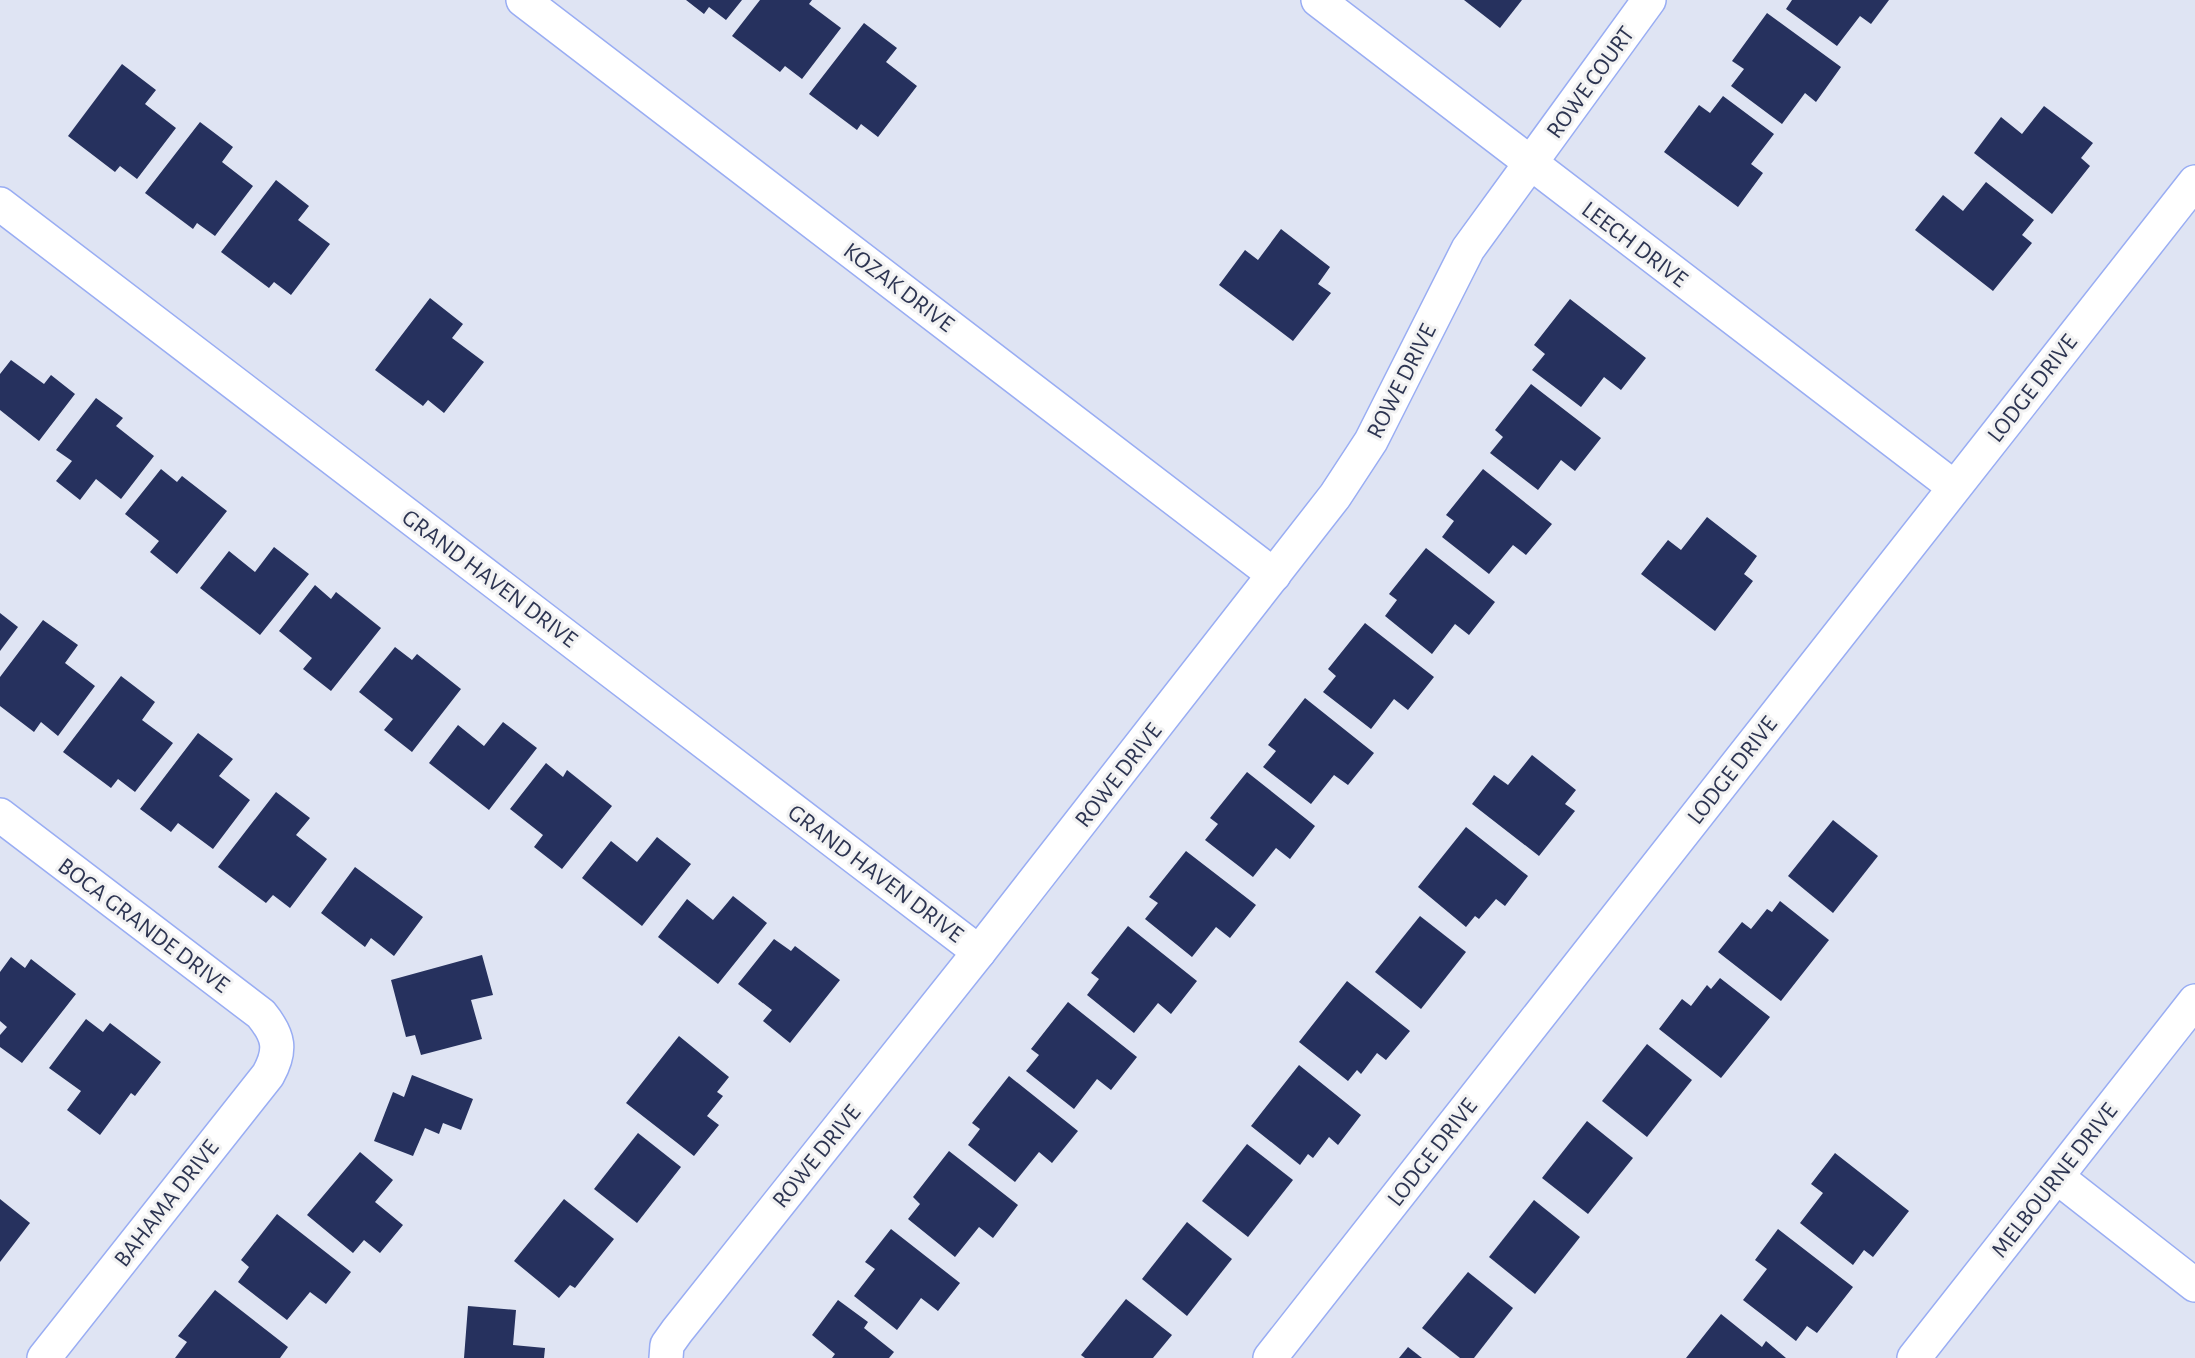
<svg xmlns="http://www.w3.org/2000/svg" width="2195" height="1358" viewBox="0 0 2195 1358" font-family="'Alegreya Sans',sans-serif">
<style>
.building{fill:#26315e}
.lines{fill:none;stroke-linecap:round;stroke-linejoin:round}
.minor-casing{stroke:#99adf3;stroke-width:36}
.minor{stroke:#fff;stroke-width:33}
.labels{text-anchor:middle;stroke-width:6;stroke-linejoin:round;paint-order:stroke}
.street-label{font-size:24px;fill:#2d3552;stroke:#f2f2f2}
</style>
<rect width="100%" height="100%" fill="#dfe4f3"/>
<!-- building -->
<g class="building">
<polygon points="686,0 742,0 726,20 709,7 704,14"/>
<polygon points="760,0 812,0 809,4 841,28 802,79 785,66 780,72 732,36"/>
<polygon points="1464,0 1522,0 1500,28"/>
<polygon points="1792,0 1889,0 1871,24 1860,16 1837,46 1786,9"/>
<polygon points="1767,13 1841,67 1816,102 1805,93 1782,124 1731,86 1744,69 1732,61"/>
<polygon points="864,23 897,48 886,62 917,86 878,137 861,124 857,130 809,94"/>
<polygon points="122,64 156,90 145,104 176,128 137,179 120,166 115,172 68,136"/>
<polygon points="1723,96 1774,134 1751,164 1763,173 1738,207 1664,152 1699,105 1710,113"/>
<polygon points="2044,106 2093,143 2081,158 2090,166 2052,214 1974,153 2001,117 2022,134"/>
<polygon points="200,122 233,147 222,162 253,186 215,236 197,223 193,229 145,193"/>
<polygon points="276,180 309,206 298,220 330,244 291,295 274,282 269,288 221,252"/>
<polygon points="1986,182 2034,220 2022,235 2032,243 1993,291 1915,230 1943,195 1963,211"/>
<polygon points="1281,229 1330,267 1318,284 1331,293 1293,341 1219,285 1245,250 1258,260"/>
<polygon points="430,298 463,324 452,338 484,362 444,413 428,400 423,406 375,370"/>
<polygon points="1570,299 1646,358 1621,390 1604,377 1581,407 1532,370 1545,354 1534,345"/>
<polygon points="11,360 44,384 51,375 75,394 39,441 0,410 0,374"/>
<polygon points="1531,384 1601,438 1575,471 1561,460 1538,490 1490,453 1503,437 1495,430"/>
<polygon points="96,398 123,418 116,426 154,456 121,499 96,479 80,500 56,481 72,461 56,450"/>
<polygon points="161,469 177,482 182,476 227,511 177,574 150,552 159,541 125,514"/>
<polygon points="1483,469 1552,524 1526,555 1513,545 1489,574 1442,537 1454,521 1446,515"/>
<polygon points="1707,517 1757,556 1744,574 1753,581 1715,631 1641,574 1668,540 1681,550"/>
<polygon points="274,547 309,574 260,635 200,588 229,551 255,572"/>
<polygon points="1426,548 1495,602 1469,635 1455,624 1432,654 1385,616 1397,600 1389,594"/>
<polygon points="315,585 331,599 336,592 381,628 331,691 303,669 312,658 279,631"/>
<polygon points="0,613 18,627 0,651"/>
<polygon points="43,620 78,645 65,663 95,686 58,736 41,722 34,732 0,706 0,677"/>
<polygon points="1365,623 1434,677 1408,710 1394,699 1371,729 1323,692 1336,676 1328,669"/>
<polygon points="395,647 412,660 417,654 461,689 412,752 384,730 393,719 359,692"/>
<polygon points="121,676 155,702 142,720 173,743 135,792 118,779 111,788 63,752"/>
<polygon points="1305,698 1374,753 1348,785 1334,775 1311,804 1263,767 1276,751 1268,745"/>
<polygon points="503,722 537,748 489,810 429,763 458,725 484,746"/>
<polygon points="198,733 233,759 219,776 250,800 213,849 178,823 171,832 140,809"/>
<polygon points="1532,755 1576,790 1565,804 1575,811 1539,856 1472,804 1494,775 1508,785"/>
<polygon points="546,763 563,777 567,770 612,806 562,869 534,847 543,835 510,809"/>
<polygon points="1247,772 1315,826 1290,859 1276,848 1253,877 1205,840 1218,824 1210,818"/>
<polygon points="276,792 310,818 296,835 327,859 290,908 273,895 266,903 218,867"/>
<polygon points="1833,820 1878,856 1833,913 1788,876"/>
<polygon points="1466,827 1528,876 1505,906 1496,899 1479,919 1475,916 1466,927 1418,887"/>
<polygon points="657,837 691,864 642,926 582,878 611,841 637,862"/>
<polygon points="1186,851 1256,905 1230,938 1216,927 1192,957 1145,919 1158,903 1149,897"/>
<polygon points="355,867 423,917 394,956 371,938 365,947 321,913"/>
<polygon points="733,896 767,923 718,984 658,937 687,899 713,920"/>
<polygon points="1780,901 1829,940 1781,1001 1718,952 1742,922 1751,929 1767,909 1772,912"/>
<polygon points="1420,916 1466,952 1421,1009 1375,972"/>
<polygon points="1128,926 1197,981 1171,1014 1158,1003 1134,1033 1087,995 1099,979 1091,973"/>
<polygon points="774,939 791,951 795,946 840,980 790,1043 763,1021 772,1010 738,984"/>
<polygon points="482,955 493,995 471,1000 482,1039 421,1055 415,1035 406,1037 391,980"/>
<polygon points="11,957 25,968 31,959 76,994 22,1063 0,1047 0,1035 7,1027 0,1021 0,972"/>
<polygon points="1720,978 1770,1017 1721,1078 1659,1029 1682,999 1691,1006 1707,985 1711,989"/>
<polygon points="1347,981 1410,1031 1386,1060 1377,1053 1361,1074 1357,1070 1348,1081 1299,1042"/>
<polygon points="1068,1002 1137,1057 1111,1090 1097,1079 1074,1109 1026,1071 1039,1055 1031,1049"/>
<polygon points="86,1019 103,1032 110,1023 161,1062 135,1096 131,1093 100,1135 67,1110 81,1091 49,1068"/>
<polygon points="679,1036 729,1077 717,1092 723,1096 707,1116 719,1125 694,1156 626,1103"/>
<polygon points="1647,1044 1692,1080 1647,1137 1602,1101"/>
<polygon points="1299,1065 1361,1115 1338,1145 1329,1137 1313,1158 1308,1154 1300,1165 1251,1126"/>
<polygon points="412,1075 473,1099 461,1130 443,1123 439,1134 425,1128 413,1156 374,1141 393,1092 404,1097"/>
<polygon points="1009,1076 1078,1131 1052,1163 1039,1152 1015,1182 968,1145 980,1129 972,1123"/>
<polygon points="1587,1121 1633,1158 1588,1214 1542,1178"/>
<polygon points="638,1133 681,1167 637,1223 594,1189"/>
<polygon points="1247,1144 1293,1180 1248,1237 1202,1201"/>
<polygon points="949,1151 1018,1205 993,1238 979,1227 955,1257 908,1219 920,1204 913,1197"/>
<polygon points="360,1152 393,1180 375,1202 403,1225 380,1253 364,1240 353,1253 307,1215"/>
<polygon points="1835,1153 1909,1211 1873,1257 1864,1250 1853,1265 1800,1223 1823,1193 1811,1184"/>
<polygon points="0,1199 30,1223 0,1262"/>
<polygon points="564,1199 614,1239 575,1288 570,1285 559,1298 514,1261"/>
<polygon points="1534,1200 1580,1237 1535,1294 1489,1257"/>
<polygon points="277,1214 351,1272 326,1304 310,1292 287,1320 238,1282 249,1267 241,1260"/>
<polygon points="1187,1222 1232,1259 1187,1316 1142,1279"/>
<polygon points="891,1229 960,1283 938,1311 921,1298 897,1330 854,1296 875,1269 865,1262"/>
<polygon points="1778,1229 1853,1287 1817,1333 1807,1326 1796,1341 1743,1300 1767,1269 1755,1260"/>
<polygon points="1468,1272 1513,1308 1474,1358 1460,1358 1422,1328"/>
<polygon points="215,1290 288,1347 280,1358 175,1358 187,1342 178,1336"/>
<polygon points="1126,1299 1172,1335 1153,1358 1085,1358 1081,1355"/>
<polygon points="838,1300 868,1322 864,1328 894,1352 889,1358 832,1358 835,1354 812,1335"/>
<polygon points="468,1306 516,1310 513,1345 545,1348 544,1358 464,1358"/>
<polygon points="1721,1314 1762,1347 1766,1341 1786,1358 1686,1358"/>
<polygon points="1408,1347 1422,1358 1399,1358"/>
</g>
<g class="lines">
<defs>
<g id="minor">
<polyline points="523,0 1274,575"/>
<polyline points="1318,0 1954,487"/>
<polyline points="0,204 979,952"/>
<path d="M0,815L261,1014C279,1036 282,1050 268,1075L44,1358"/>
<polyline points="2057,1177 2195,1285"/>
<polyline points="666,1358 667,1345 677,1331 979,952 1335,496 1371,441 1468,249 1649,0"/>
<polyline points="1270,1358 2195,182"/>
<polyline points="1914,1358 2195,1001"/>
</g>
</defs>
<!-- minor casing -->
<use href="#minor" class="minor-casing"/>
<!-- minor -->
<use href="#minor" class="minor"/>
</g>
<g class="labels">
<!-- street labels -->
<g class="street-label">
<text transform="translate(1590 82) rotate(-54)" y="8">ROWE COURT</text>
<text transform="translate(1635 244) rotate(37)" y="8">LEECH DRIVE</text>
<text transform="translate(899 287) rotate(37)" y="8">KOZAK DRIVE</text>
<text transform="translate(1401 381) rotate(-63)" y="8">ROWE DRIVE</text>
<text transform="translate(2032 388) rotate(-52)" y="8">LODGE DRIVE</text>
<text transform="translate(490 578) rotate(37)" y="8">GRAND HAVEN DRIVE</text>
<text transform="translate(1732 770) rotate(-52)" y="8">LODGE DRIVE</text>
<text transform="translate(1118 775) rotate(-52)" y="8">ROWE DRIVE</text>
<text transform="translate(876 873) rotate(37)" y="8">GRAND HAVEN DRIVE</text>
<text transform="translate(144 925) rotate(37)" y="8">BOCA GRANDE DRIVE</text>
<text transform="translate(1432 1152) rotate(-52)" y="8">LODGE DRIVE</text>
<text transform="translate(816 1156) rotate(-51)" y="8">ROWE DRIVE</text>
<text transform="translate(2054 1180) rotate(-52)" y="8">MELBOURNE DRIVE</text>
<text transform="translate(166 1203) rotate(-52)" y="8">BAHAMA DRIVE</text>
</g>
</g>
</svg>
